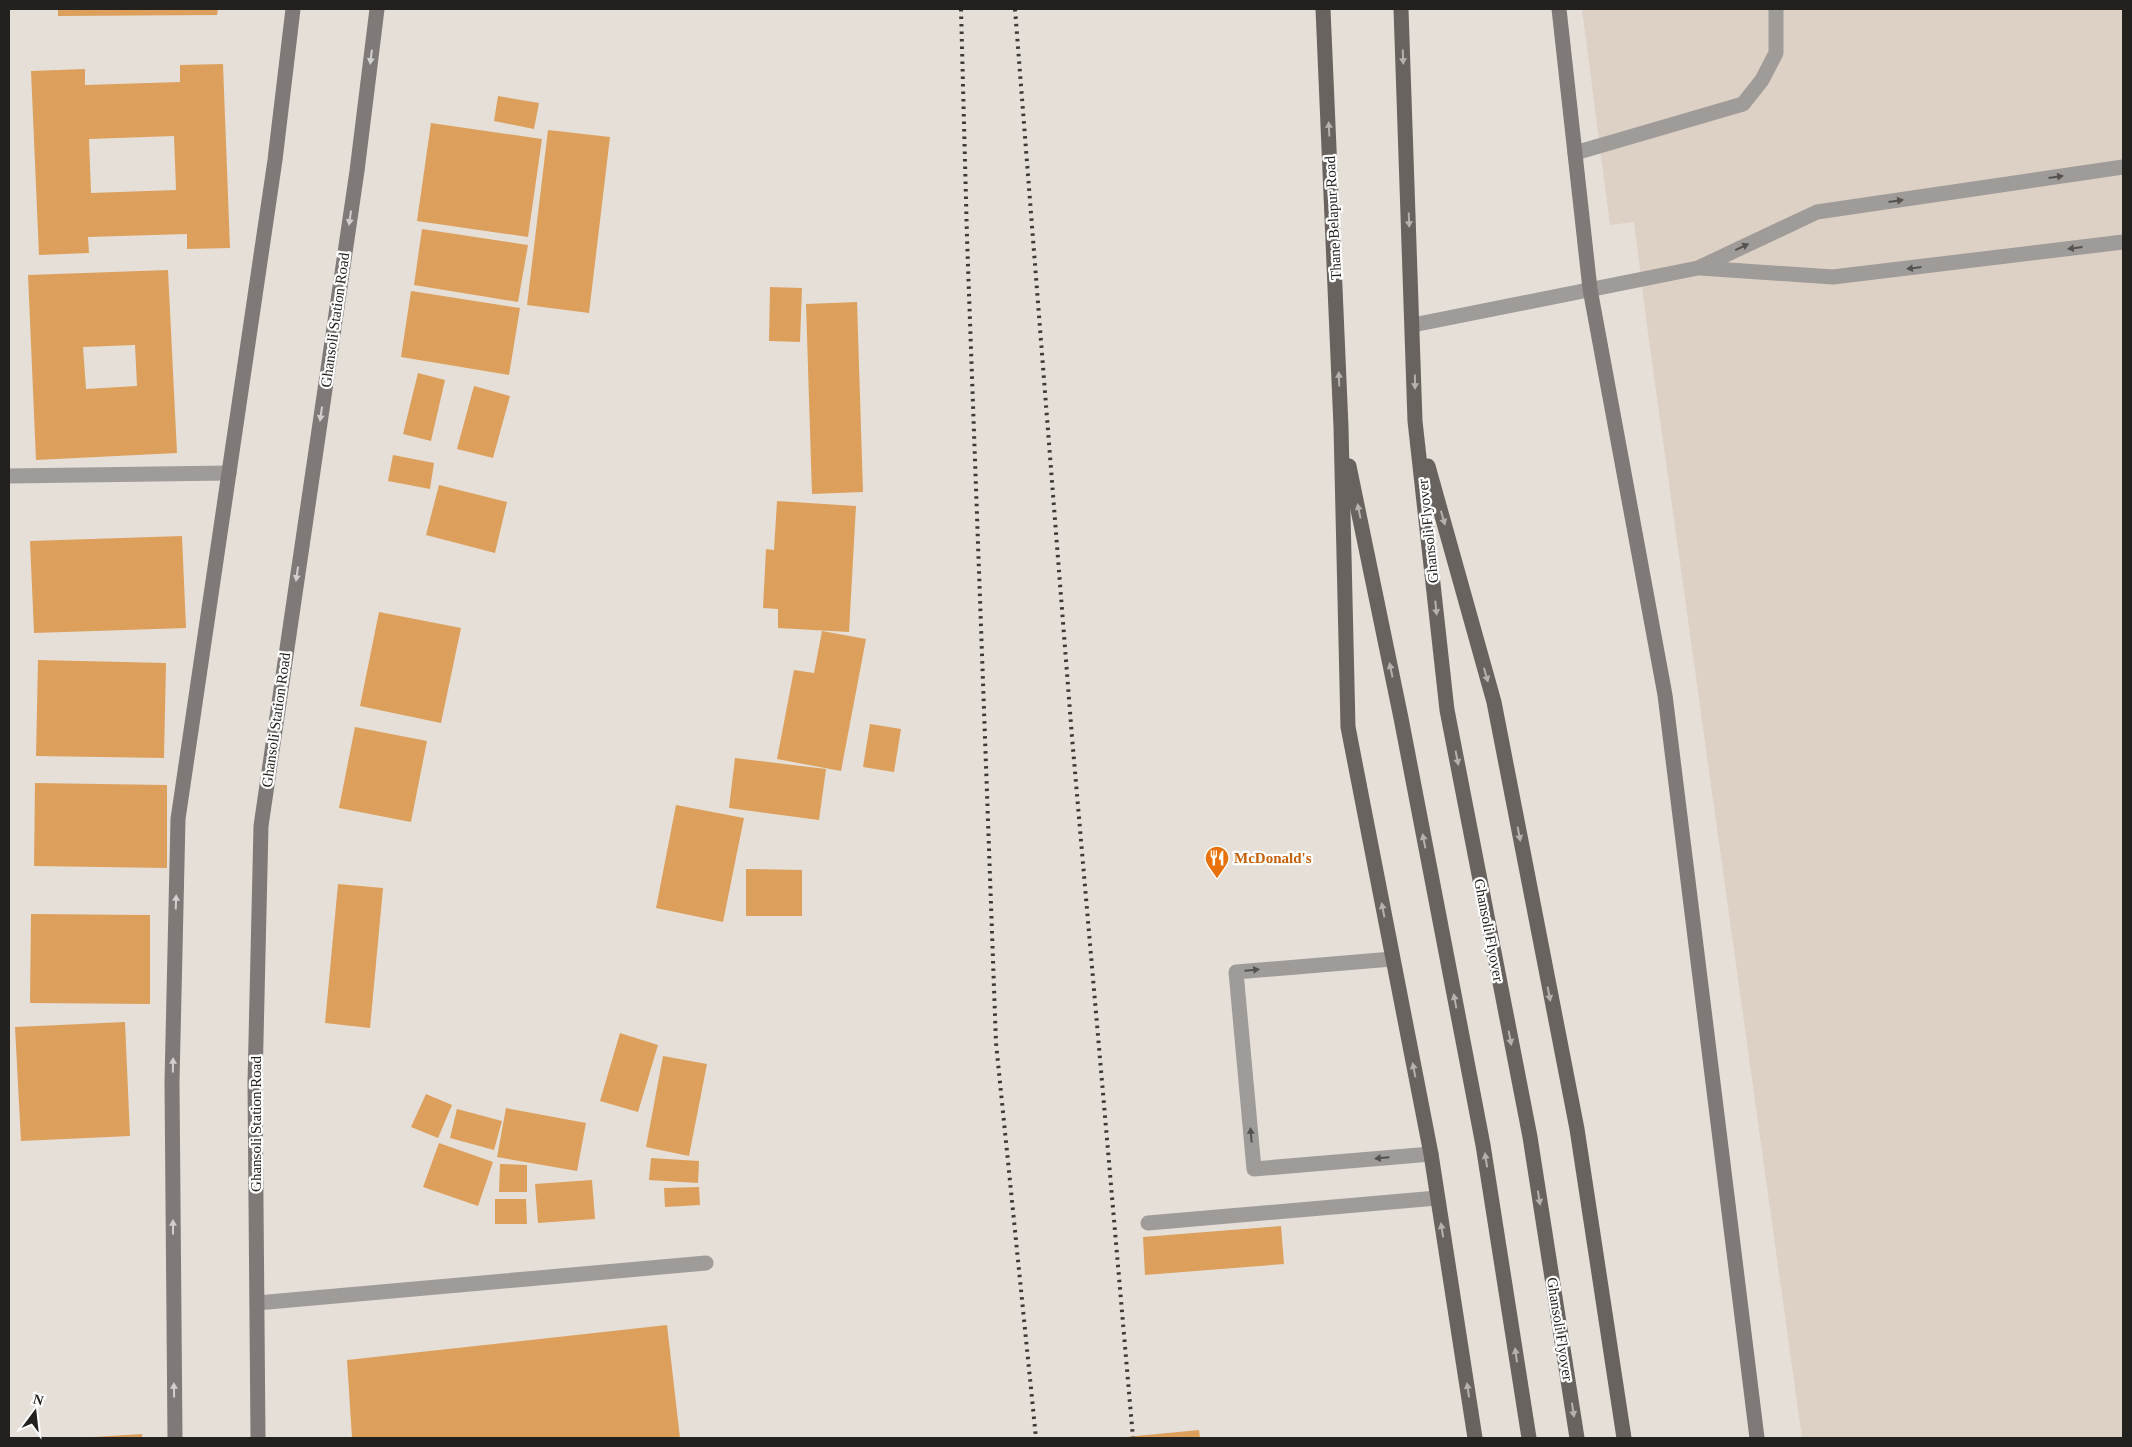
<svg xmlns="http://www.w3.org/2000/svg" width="2132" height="1447" viewBox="0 0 2132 1447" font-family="Georgia,serif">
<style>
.built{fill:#ddd1c5}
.building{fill:#dca05c;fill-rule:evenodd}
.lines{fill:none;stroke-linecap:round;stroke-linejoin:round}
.lane{stroke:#9f9b99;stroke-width:15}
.street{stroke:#9f9b99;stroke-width:15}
.secondary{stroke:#7f7a77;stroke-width:15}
.primary{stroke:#69635f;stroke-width:15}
.rail{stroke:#3c3a36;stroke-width:4;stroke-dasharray:2.5 5;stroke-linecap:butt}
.oneway{fill:#d2d0cf}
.oneway2{fill:#b4b1af}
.oneway3{fill:#55524f}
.labels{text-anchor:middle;stroke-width:4.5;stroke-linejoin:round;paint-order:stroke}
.street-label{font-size:15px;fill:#23211e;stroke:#fff}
.food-label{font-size:15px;font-weight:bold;fill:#c56008;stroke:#fff;text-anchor:start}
</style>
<rect width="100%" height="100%" fill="#e5dfd8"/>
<!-- built -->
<polygon class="built" points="1582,9 2123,9 2123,1438 1802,1438 1647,326 1634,222 1610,225"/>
<!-- building -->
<g class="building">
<polygon points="58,9 218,9 217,15 58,16"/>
<path d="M223,64L230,248L187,249V234L88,237L89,253L39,255L31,71L85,69V85L180,82V65ZM174,136L176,190L91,193L89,139Z"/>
<polygon points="498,96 539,103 534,129 494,121"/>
<polygon points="431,123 542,139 528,237 417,221"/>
<polygon points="548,130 610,137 589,313 527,305"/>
<polygon points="422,229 528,245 518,302 414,285"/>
<path d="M168,270L177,453L36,460L28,275ZM135,345L137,386L86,389L83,347Z"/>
<polygon points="770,287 802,288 800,342 769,341"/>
<polygon points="411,291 520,308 509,375 401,357"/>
<polygon points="857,302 863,492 812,494 806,304"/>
<polygon points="418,373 445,380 431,441 403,434"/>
<polygon points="474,386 510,396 493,458 457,449"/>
<polygon points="393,455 434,463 430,489 388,481"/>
<polygon points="439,485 507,502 495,553 426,535"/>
<polygon points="777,501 856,506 849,632 778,628 778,609 763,608 766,549 774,550"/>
<polygon points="182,536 186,628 34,633 30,541"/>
<polygon points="379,612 461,628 441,723 360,706"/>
<polygon points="822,631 866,639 841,771 777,759 794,670 814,673"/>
<polygon points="38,660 166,663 164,758 36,756"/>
<polygon points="870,724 901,729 894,772 863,767"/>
<polygon points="355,727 427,741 411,822 339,808"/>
<polygon points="735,758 826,769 819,820 729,808"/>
<polygon points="35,783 167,785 167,868 34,866"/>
<polygon points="676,805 744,818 723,922 656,908"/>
<polygon points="746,869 802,870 802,916 746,916"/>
<polygon points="338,884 383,888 370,1028 325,1023"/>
<polygon points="31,914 150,915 150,1004 30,1003"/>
<polygon points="125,1022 130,1136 21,1141 15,1027"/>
<polygon points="620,1033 658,1045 638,1112 600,1101"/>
<polygon points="663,1056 707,1064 689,1156 646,1147"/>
<polygon points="426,1094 452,1105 438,1138 411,1127"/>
<polygon points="506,1108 586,1123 577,1171 497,1157"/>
<polygon points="457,1109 502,1121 494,1150 450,1138"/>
<polygon points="439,1143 493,1162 478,1206 423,1187"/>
<polygon points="651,1158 699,1161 698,1183 649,1180"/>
<polygon points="500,1164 527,1165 527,1192 499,1192"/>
<polygon points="592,1180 595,1219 538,1223 535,1184"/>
<polygon points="699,1187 700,1205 665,1207 664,1188"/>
<polygon points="495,1199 526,1199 527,1224 495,1224"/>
<polygon points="1281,1226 1284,1264 1145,1275 1143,1237"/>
<polygon points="667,1325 680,1438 352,1438 347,1360"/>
<polygon points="1199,1430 1200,1438 1126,1438 1126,1437"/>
<polygon points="142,1434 142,1438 94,1438 94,1437"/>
</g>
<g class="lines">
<!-- lane -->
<g class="lane">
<polyline points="1575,153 1743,104 1762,80 1776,53 1776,9"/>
<polyline points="1700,268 1833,277 2123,242"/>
<polyline points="1413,325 1698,268 1817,212 2123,167"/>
<polyline points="1392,959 1236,972 1254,1169 1431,1154"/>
<polyline points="1148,1223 1437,1198"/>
<polyline points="257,1303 706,1263"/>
</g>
<!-- street -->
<polyline class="street" points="9,476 229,473"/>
<!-- secondary -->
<g class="secondary">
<polyline points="1559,9 1590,289 1665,695 1757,1438"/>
<polyline points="175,1438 172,1082 178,819 275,160 293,9"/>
<polyline points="258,1438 255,1083 261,826 357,171 377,9"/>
</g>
<!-- primary -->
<g class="primary">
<polyline points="1323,9 1341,427 1348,727 1431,1154 1475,1438"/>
<polyline points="1401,9 1415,421 1447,710 1530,1137 1577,1438"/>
<polyline points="1349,466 1401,718 1483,1145 1529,1438"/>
<polyline points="1428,466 1494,702 1577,1129 1624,1438"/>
</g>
<!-- rail -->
<g class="rail">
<polyline points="961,9 967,238 996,1043 1036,1438"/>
<polyline points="1015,9 1072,737 1133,1438"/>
</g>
</g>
<!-- one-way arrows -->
<defs><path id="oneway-solid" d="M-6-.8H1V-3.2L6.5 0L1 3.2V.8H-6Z" transform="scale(1.25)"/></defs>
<g class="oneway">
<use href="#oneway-solid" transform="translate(371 57) rotate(97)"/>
<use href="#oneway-solid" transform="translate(350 218) rotate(98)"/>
<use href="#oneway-solid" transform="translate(321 414) rotate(98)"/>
<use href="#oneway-solid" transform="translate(297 574) rotate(98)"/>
<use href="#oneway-solid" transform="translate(176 902) rotate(-88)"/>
<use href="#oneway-solid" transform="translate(173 1065) rotate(-89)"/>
<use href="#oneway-solid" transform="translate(173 1227) rotate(-90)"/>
<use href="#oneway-solid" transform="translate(174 1390) rotate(-91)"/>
</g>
<g class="oneway2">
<use href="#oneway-solid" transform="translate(1403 57) rotate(88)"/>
<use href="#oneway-solid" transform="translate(1329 129) rotate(-93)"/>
<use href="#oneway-solid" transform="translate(1409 220) rotate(88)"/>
<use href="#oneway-solid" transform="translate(1339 379) rotate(-92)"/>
<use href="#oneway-solid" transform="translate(1415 382) rotate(89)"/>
<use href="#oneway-solid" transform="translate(1359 511) rotate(-102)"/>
<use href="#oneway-solid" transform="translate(1443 518) rotate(74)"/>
<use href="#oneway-solid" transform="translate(1436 608) rotate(84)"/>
<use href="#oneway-solid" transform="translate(1391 670) rotate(-102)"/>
<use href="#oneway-solid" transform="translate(1486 675) rotate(74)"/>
<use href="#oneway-solid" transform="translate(1457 758) rotate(79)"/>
<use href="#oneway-solid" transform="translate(1519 834) rotate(79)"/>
<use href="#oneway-solid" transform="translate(1424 841) rotate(-101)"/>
<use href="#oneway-solid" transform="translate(1383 910) rotate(-101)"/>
<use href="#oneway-solid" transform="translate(1549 994) rotate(79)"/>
<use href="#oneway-solid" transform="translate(1455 1001) rotate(-101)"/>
<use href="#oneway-solid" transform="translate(1510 1038) rotate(79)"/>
<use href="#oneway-solid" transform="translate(1414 1070) rotate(-101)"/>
<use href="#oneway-solid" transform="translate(1486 1160) rotate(-99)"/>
<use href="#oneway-solid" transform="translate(1539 1198) rotate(81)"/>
<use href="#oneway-solid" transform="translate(1442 1230) rotate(-99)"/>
<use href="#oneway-solid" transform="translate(1516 1355) rotate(-98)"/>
<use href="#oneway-solid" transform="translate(1468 1390) rotate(-98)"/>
<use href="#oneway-solid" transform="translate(1573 1410) rotate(82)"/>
</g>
<g class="oneway3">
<use href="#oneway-solid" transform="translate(2056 177) rotate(-8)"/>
<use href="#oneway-solid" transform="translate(1896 201) rotate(-8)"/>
<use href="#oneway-solid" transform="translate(1742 247) rotate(-25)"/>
<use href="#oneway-solid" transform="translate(2075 248) rotate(173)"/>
<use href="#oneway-solid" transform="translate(1914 268) rotate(173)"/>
<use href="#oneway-solid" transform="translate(1252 970) rotate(-5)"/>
<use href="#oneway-solid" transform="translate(1251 1135) rotate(-95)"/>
<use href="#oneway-solid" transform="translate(1382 1158) rotate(175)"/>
</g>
<!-- icons -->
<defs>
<symbol id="restaurant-pin" viewBox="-11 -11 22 30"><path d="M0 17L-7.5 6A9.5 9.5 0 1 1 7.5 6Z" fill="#e8710a" stroke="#fff"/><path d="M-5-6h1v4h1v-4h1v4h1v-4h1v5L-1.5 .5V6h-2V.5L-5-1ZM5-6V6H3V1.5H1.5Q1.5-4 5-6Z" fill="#fff"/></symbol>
</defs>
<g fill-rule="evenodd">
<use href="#restaurant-pin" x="1203" y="844" width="28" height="38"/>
</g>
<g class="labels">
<!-- street labels -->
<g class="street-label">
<text transform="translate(1333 218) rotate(-93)" y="5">Thane Belapur Road</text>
<text transform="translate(335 320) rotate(-82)" y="5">Ghansoli Station Road</text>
<text transform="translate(1428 531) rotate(-96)" y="5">Ghansoli Flyover</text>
<text transform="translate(276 720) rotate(-82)" y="5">Ghansoli Station Road</text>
<text transform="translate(1489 930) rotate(79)" y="5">Ghansoli Flyover</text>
<text transform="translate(256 1124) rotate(-90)" y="5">Ghansoli Station Road</text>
<text transform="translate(1560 1329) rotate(81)" y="5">Ghansoli Flyover</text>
</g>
<!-- food labels -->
<g class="food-label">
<text x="1234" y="863">McDonald's</text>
</g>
</g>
<!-- border -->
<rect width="2132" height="1447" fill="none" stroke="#23211e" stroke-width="20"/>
<!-- north arrow -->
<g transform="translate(35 1412) rotate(15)" stroke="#ffffff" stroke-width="4" paint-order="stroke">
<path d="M0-4L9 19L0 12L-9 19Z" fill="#23211e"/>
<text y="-8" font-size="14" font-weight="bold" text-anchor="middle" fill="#23211e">N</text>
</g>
</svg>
